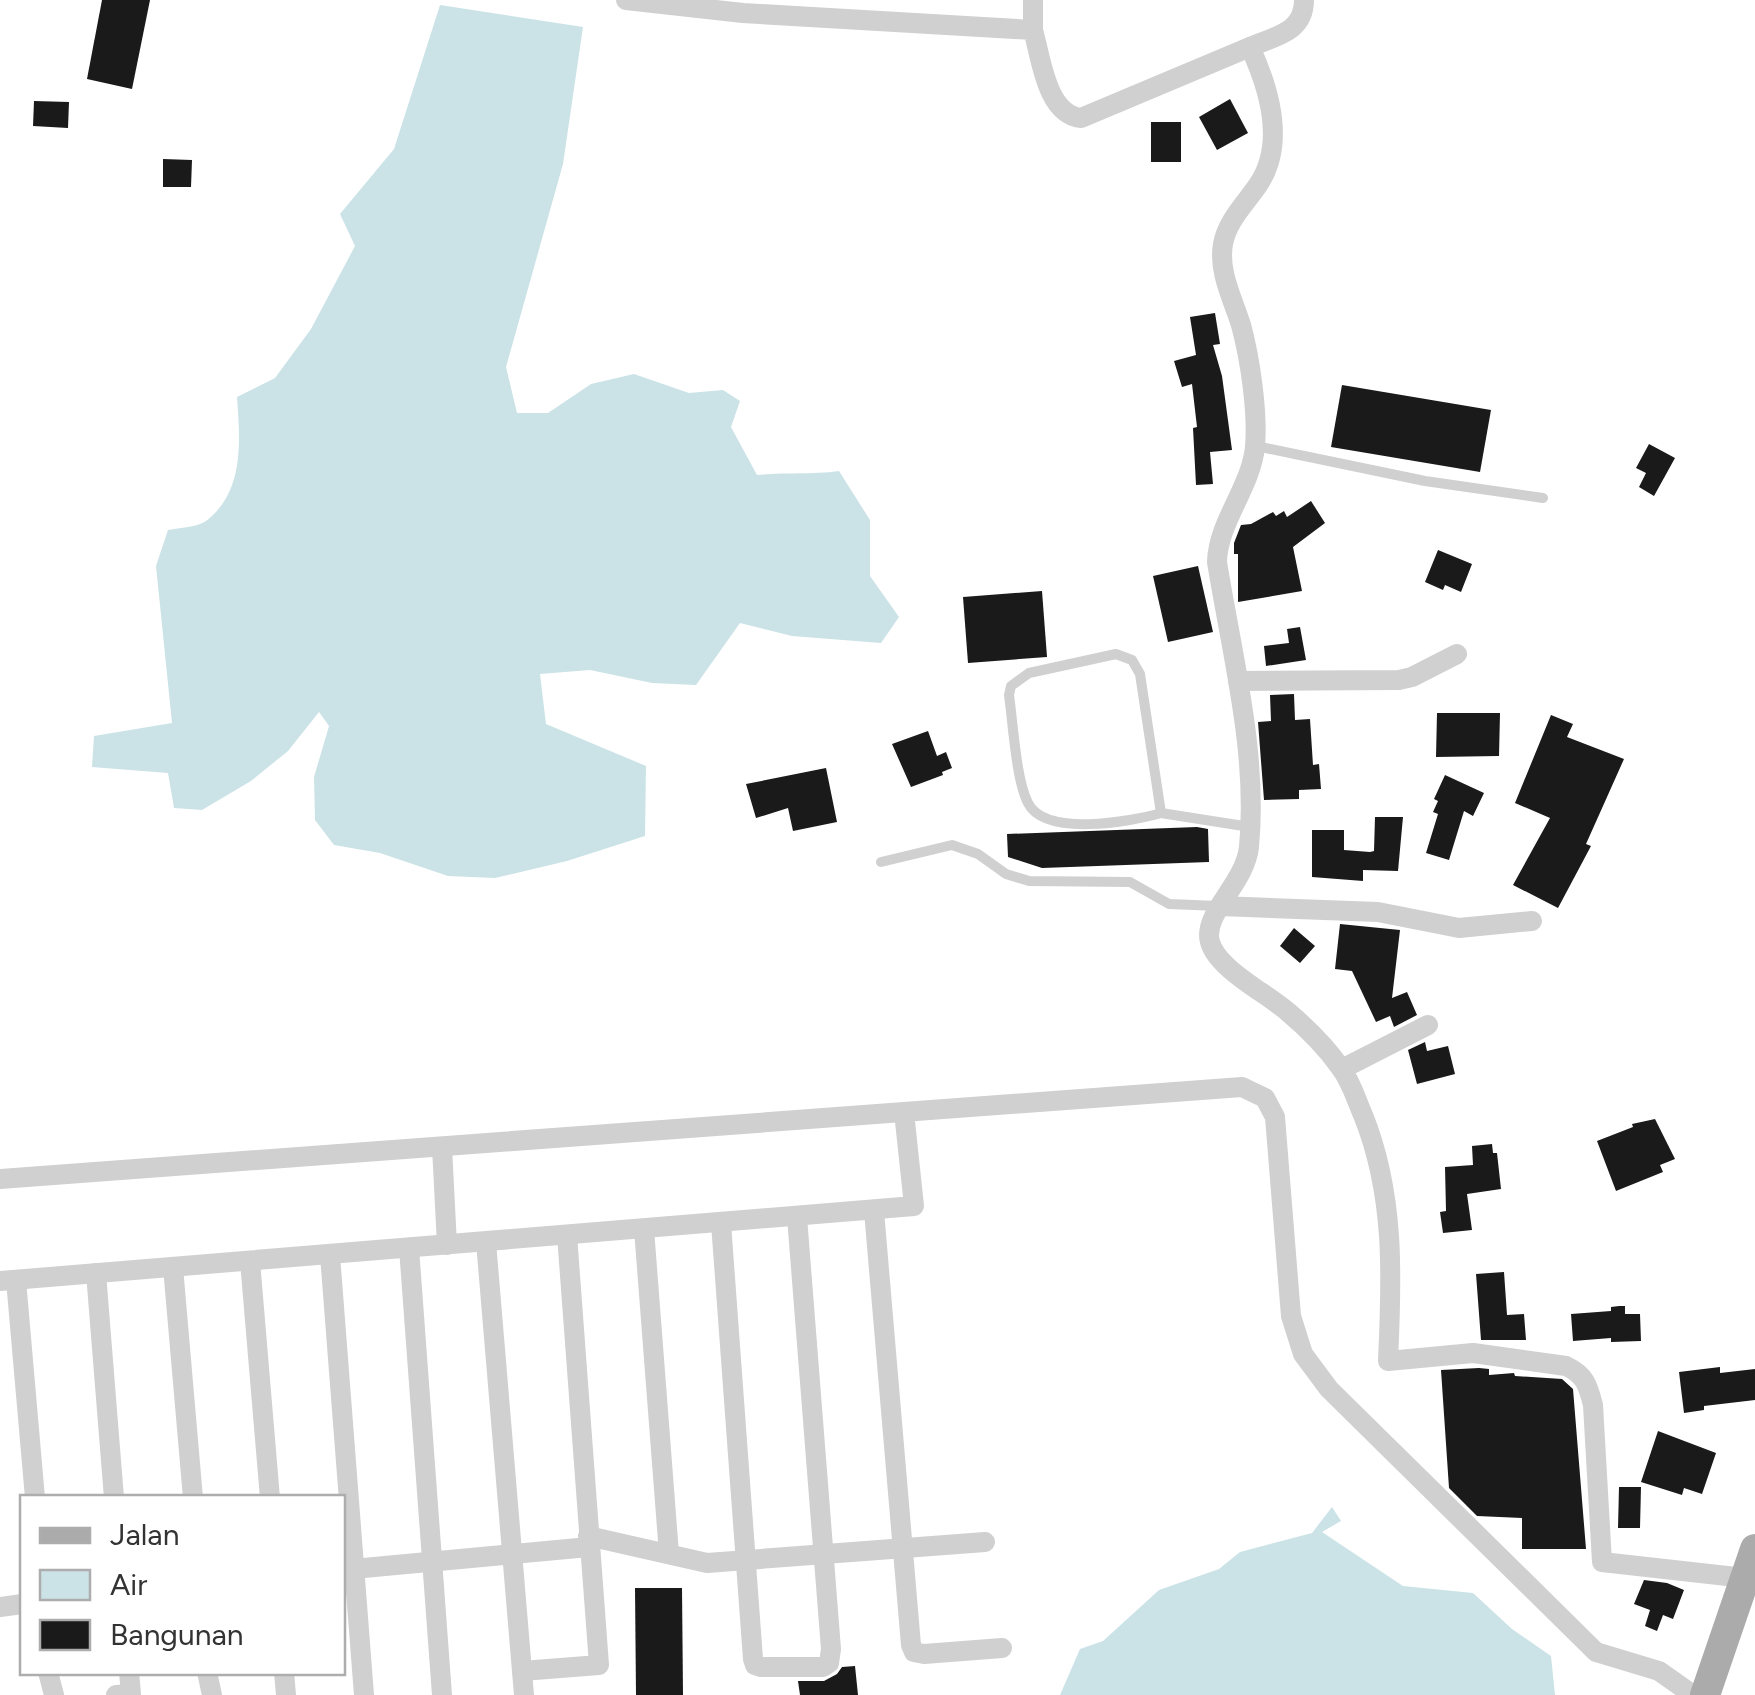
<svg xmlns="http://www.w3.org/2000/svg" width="1755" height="1695" viewBox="0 0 1755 1695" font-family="Figtree,sans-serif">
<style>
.water{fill:#cbe3e7}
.building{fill:#1a1a1a}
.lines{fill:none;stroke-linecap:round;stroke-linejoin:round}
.lane{stroke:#d0d0d0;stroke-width:10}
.street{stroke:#d0d0d0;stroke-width:20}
.primary{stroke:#ababab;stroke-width:30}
</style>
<rect width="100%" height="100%" fill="#fff"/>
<!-- water -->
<g class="water">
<path d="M440,5L583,27L563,164L506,367L517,413H548L591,384L634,374L689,393L723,390L740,401L731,427L757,475C786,472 810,475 839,471L870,520V576L899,617L881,643L792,636L740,623L696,685L652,683L590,670L540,674L546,724L646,766L645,836L567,861L495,878L448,876L380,853L334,845L315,820L314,777L329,726L319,712L288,751L251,781L202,810L174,808L168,773L92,767L94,736L172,723L156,566L168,530C180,528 197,527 206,521C245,491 240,440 237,397L275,378L311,329L355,246L340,214L394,149Z"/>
<polygon points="1332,1507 1341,1521 1322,1532 1403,1586 1473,1593 1512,1629 1551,1656 1555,1695 1060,1695 1080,1649 1103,1641 1159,1590 1219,1569 1240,1552 1312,1533"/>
</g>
<!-- building -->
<g class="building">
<polygon points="102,0 150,0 132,89 87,79"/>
<polygon points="1230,99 1248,133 1217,150 1199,117"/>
<polygon points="34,101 69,102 68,128 33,126"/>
<rect x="1151" y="122" width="30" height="40"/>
<polygon points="163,159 192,160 191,187 163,187"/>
<polygon points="1215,313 1220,344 1213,345 1222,376 1232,450 1210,452 1213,484 1196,485 1193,428 1197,427 1192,384 1182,387 1174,361 1196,355 1190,317"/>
<polygon points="1342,385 1491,410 1480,472 1331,447"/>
<polygon points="1649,444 1675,458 1654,496 1639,487 1646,473 1636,468"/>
<polygon points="1311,501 1325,523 1293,547 1302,591 1238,602 1238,554 1234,554 1234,543 1241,525 1251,524 1273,512 1276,516 1284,511 1287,517"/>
<polygon points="1438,550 1472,564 1461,592 1445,585 1443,590 1425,582"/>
<polygon points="1198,566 1213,632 1168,642 1153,576"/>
<polygon points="1042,591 1047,657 968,663 963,597"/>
<polygon points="1300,627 1306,660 1266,666 1264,646 1289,643 1287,629"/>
<polygon points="1294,694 1295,720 1310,719 1313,765 1319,764 1321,789 1299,790 1299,799 1264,800 1258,722 1271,721 1270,695"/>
<polygon points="1437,713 1500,713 1499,756 1436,757"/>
<polygon points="1551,715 1573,724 1567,737 1624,759 1586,844 1591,846 1558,908 1513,885 1550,818 1515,803"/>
<polygon points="928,731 937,756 946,752 952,768 942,772 943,775 911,787 892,744"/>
<polygon points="826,768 837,822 793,831 788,808 756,818 746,784"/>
<polygon points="1445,775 1484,793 1473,816 1464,811 1449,860 1426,853 1438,814 1433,812 1438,801 1434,799"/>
<polygon points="1375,817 1403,817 1398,871 1363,870 1363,881 1312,877 1312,830 1344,830 1344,850 1370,852 1374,851"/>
<polygon points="1197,827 1208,829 1209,862 1042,868 1008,857 1007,834"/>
<polygon points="1340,924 1400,930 1392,998 1407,992 1417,1015 1394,1027 1390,1016 1376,1022 1352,971 1335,969"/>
<polygon points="1294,928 1315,946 1300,963 1280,946"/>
<polygon points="1425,1042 1427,1051 1448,1046 1455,1074 1417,1084 1408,1050"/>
<polygon points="1655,1119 1675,1159 1660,1165 1663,1172 1616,1191 1597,1141 1633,1127 1632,1124"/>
<polygon points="1492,1144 1493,1153 1497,1153 1501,1189 1467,1194 1472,1230 1443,1233 1440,1212 1446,1211 1445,1167 1473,1165 1472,1146"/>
<polygon points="1504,1272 1507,1315 1524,1314 1526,1340 1481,1340 1476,1274"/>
<polygon points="1619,1306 1625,1306 1625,1314 1640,1314 1641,1341 1611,1342 1611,1338 1573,1341 1571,1314 1611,1311 1611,1307"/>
<polygon points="1720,1367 1720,1373 1755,1369 1755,1400 1704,1406 1704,1410 1684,1413 1679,1372"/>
<polygon points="1479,1368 1489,1369 1489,1375 1514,1373 1515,1376 1562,1379 1573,1389 1586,1549 1522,1549 1522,1518 1477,1516 1449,1488 1441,1370"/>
<polygon points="1658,1431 1716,1453 1702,1494 1684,1488 1682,1495 1641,1482"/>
<polygon points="1619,1487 1641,1487 1640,1528 1618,1528"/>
<polygon points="1644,1580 1667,1583 1684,1590 1673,1619 1663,1615 1657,1631 1645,1626 1650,1610 1634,1604"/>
<polygon points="635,1588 682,1588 683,1695 636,1695"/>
<polygon points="855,1666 858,1695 800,1695 798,1681 824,1681 837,1674 842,1667"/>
</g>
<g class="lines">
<!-- lane -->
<g class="lane">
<polyline points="1256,446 1425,481 1543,498"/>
<path d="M1116,654L1132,660L1140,674L1161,813C1130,822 1045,837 1028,803C1016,780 1013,723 1009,695L1011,686L1029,673Z"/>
<polyline points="1161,813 1250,827"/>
<polyline points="881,862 952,845 978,854 1006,874 1029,881 1130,882 1169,904 1218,906"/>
</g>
<!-- street -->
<g class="street">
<path d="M626,0L743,13L1033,30C1041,57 1046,114 1081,118L1250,47"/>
<polyline points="1033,0 1033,30"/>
<path d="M1304,0C1304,32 1276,36 1250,47C1269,88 1286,144 1258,185C1245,204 1227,221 1223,244C1218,272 1233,299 1241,325C1250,358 1258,412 1255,447C1251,487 1218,522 1217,562C1232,655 1258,753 1249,847C1245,884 1202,914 1210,942C1217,969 1268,994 1288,1012C1307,1028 1326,1047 1340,1067C1351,1081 1356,1099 1363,1115C1395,1194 1392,1277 1388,1361L1473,1353L1566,1366C1585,1375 1588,1385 1593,1405L1602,1562L1745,1578"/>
<polyline points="1238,681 1399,680 1412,677 1457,654"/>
<polyline points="1220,906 1378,912 1459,928 1532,921"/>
<polyline points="1342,1069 1428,1025"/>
<polyline points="442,1147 447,1245"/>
<polyline points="0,1179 1242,1087 1265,1098 1275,1117 1291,1316 1303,1354 1329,1389 1596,1652 1659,1671 1693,1695"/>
<polyline points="874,1211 911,1645 914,1652 924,1654 1002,1648"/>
<polyline points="721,1223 753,1659 755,1665 761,1667 823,1667 829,1663 831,1649 797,1217"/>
<polyline points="644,1229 669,1554"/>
<polyline points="486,1242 524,1695"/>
<polyline points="409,1248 442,1695"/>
<polyline points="330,1255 364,1695"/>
<polyline points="250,1261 270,1498"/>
<polyline points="173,1267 193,1498"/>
<polyline points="96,1273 114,1498"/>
<polyline points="16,1280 35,1498"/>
<polyline points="0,1281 914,1206 904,1112"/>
<polyline points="588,1536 707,1563 985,1542"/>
<polyline points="342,1570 589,1547"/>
<polyline points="0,1607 22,1604"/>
<polyline points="522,1671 599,1665 567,1235"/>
<polyline points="48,1672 54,1695"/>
<polyline points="207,1672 212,1695"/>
<polyline points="284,1672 286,1695"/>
<polyline points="116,1695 131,1694 129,1672"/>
</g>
<!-- primary -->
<polyline class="primary" points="1705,1695 1755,1549"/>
</g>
<!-- legend -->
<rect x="20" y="1495" width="325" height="180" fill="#ffffff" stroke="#adadad" stroke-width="2.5"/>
<rect x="40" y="1528" width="50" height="15" fill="#ababab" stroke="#adadad" stroke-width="2.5"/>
<text x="110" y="1545" font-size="30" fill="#333333">Jalan</text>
<rect x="40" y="1570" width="50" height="30" fill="#cbe3e7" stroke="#adadad" stroke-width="2.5"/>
<text x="110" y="1595" font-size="30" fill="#333333">Air</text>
<rect x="40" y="1620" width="50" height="30" fill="#1a1a1a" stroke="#adadad" stroke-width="2.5"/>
<text x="110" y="1645" font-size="30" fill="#333333">Bangunan</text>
</svg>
